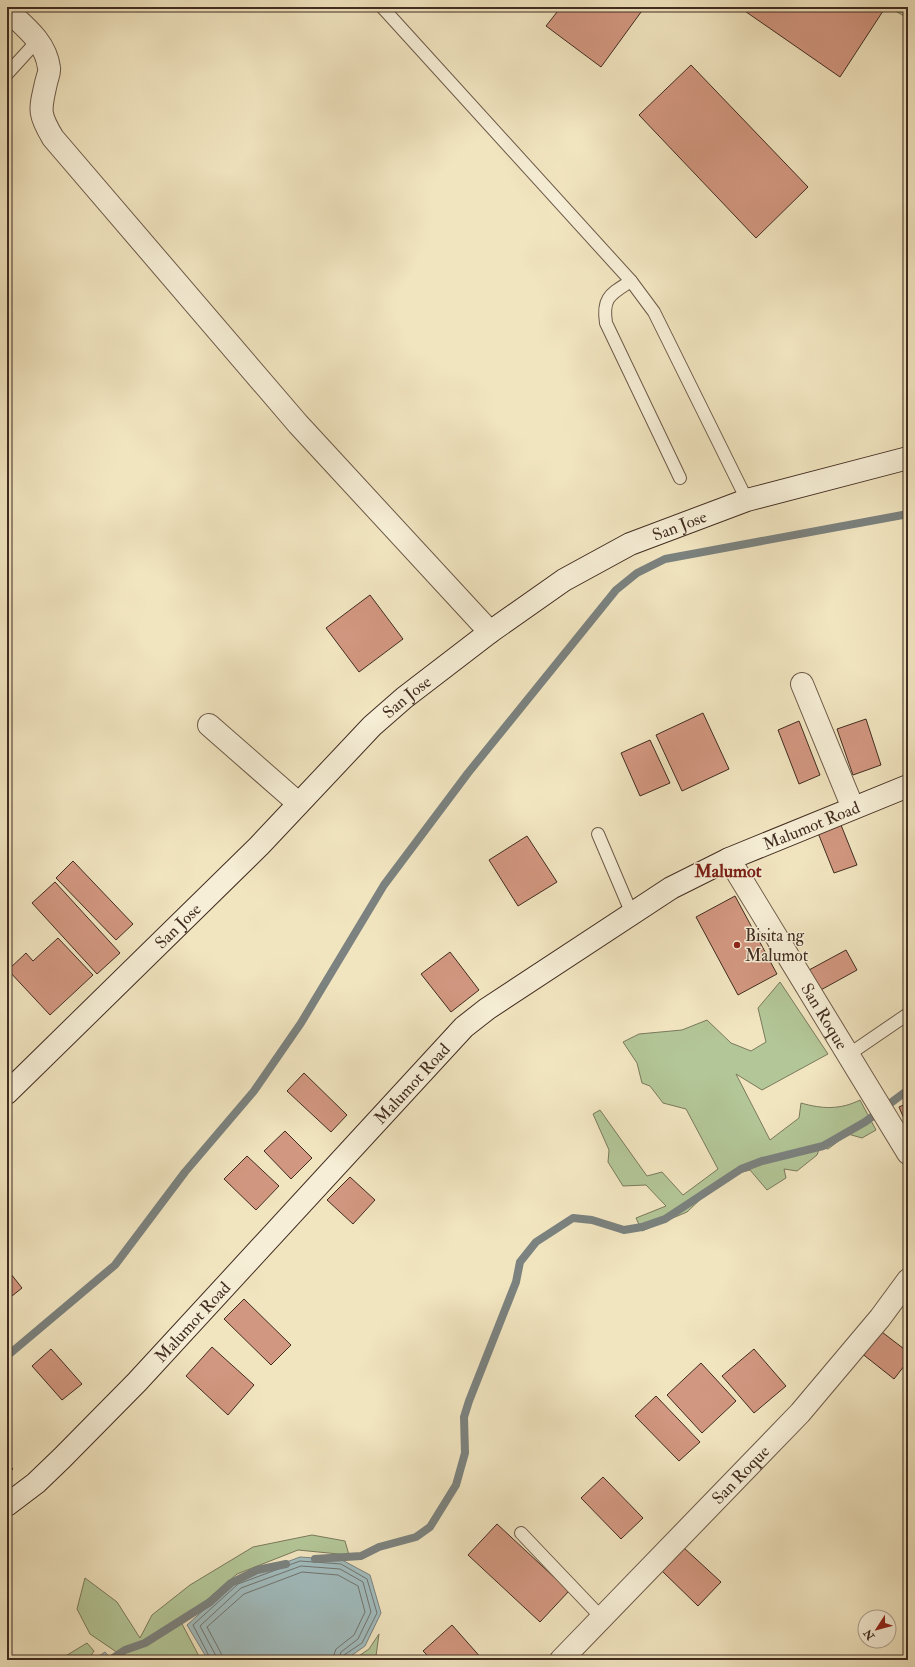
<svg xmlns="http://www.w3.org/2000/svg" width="915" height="1667" viewBox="0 0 915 1667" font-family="'IM FELL Double Pica',serif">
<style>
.green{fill:#b3c697;stroke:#7a795c}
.water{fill:#a1bcbe;stroke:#7b827f}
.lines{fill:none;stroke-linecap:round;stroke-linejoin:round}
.shore{stroke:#71746f;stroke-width:1}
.stream{stroke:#7b827f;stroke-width:8}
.building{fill:#d29780;stroke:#412c20}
.lane-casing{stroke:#6d5a48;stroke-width:14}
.street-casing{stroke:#6d5a48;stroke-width:24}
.secondary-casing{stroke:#412c20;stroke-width:24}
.lane{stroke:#f6eed6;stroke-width:12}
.street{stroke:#f6eed6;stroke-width:22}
.secondary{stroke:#f6eed6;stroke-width:22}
.poi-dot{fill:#8f2418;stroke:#f6eed6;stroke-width:1.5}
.labels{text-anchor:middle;stroke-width:3;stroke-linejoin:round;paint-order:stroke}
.street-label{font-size:17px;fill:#412c20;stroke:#f6eed6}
.poi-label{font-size:17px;fill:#412c20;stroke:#f6eed6;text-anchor:start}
.neighbourhood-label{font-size:18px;font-weight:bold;fill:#7a1f14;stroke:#f6eed6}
</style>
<rect width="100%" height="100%" fill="#f1e5c0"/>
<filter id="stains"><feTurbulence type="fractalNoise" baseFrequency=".005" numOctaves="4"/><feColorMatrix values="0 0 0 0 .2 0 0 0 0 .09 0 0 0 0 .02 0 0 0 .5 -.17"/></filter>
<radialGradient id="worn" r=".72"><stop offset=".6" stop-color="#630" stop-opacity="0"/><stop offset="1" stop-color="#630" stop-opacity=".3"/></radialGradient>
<!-- green -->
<g class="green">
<polygon points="888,7 908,7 908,18 906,17"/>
<path d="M780,982L828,1054L762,1090L736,1074L770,1140L799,1118L801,1103C822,1109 840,1110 860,1100L876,1130L862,1138L848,1134L828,1149L820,1147L817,1155L797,1171L784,1169L786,1178L767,1190L750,1170L724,1177L687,1212L642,1231L636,1218L666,1206L646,1185L623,1186L608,1162L609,1150L593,1114L600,1110L647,1176L662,1172L683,1195L718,1169L686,1109L663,1103L650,1086L642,1083L637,1063L623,1042L639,1034L682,1030L707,1020L731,1043L751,1051L766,1042L758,1008Z"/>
<polygon points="312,1535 345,1541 349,1555 298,1550 237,1574 181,1622 201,1660 122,1660 115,1651 90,1634 77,1609 85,1578 117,1602 140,1638 152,1615 190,1585 253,1547"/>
<polygon points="379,1634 376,1656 371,1660 353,1660 369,1649"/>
<polygon points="87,1643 94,1651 88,1660 59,1660"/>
</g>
<!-- water -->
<g class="water">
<polygon points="300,1557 342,1560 370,1575 381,1613 365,1646 345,1660 208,1660 187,1625 236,1581"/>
<polygon points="105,1652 112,1660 93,1660"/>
</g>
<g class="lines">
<!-- shore -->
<g class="shore">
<polyline points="211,1660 193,1625 238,1584 300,1561 341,1564 367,1579 377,1613 362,1643 344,1655 343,1660"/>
<polyline points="216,1660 215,1654 200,1626 241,1588 301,1566 340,1569 363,1582 371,1612 358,1639 341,1652 338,1660"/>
<polyline points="222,1660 221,1653 207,1627 244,1594 302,1572 338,1575 358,1586 365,1612 354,1635 336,1649 332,1660"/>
</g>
<!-- stream -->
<g class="stream">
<polyline points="7,1356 115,1265 185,1172 254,1091 301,1023 384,885 468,773 616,590 637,573 665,559 908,514"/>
<polyline points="315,1559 361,1556 379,1547 416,1537 430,1527 456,1485 465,1453 464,1417 469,1401 516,1282 520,1262 536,1242 573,1218 592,1220 624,1230 642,1227 665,1219 741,1169 762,1161 823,1146 865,1122 908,1090"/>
<polyline points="110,1660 125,1650 145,1643 210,1602 231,1583 257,1570 286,1564"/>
</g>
</g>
<!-- building -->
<g class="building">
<polygon points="561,7 643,7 644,8 601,67 546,26"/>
<polygon points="739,7 879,7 883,11 840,77"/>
<polygon points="691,65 808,187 756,238 639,115"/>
<polygon points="370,595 403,639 359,672 326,628"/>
<polygon points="703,713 729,769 682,791 656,735"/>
<polygon points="866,719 881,765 853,775 837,729"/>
<polygon points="799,721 820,775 799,784 778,730"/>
<polygon points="650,740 670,783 640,796 621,753"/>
<polygon points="839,820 857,865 834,873 816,828"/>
<polygon points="527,836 557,882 518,906 489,860"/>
<polygon points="73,861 133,924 116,940 56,878"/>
<polygon points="55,882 120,953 97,974 32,903"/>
<polygon points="735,896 777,974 738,995 696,917"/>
<polygon points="58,938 93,975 50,1015 8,970 26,953 33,961"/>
<polygon points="846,950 857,970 819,991 809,970"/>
<polygon points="450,952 479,990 451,1012 421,974"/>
<polygon points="304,1073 347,1115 331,1132 287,1091"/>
<polygon points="908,1103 908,1128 899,1107"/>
<polygon points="285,1131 312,1158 291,1179 264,1151"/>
<polygon points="247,1156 279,1186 256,1210 224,1179"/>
<polygon points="350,1177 375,1200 353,1224 327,1200"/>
<polygon points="7,1269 22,1288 7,1300"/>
<polygon points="244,1299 291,1345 271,1365 224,1319"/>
<polygon points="878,1329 908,1352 908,1361 894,1379 860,1352"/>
<polygon points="212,1347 254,1385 228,1415 186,1376"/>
<polygon points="51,1349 82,1384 62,1400 32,1366"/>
<polygon points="754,1349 786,1386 754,1413 722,1376"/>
<polygon points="701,1363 736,1401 702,1433 667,1395"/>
<polygon points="656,1396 700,1442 679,1461 635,1416"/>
<polygon points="7,1462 13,1469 7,1474"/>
<polygon points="603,1477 643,1518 621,1539 581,1498"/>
<polygon points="497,1524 569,1591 540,1622 468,1555"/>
<polygon points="683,1547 721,1582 698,1606 661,1570"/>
<polygon points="452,1625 483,1660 432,1660 423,1651"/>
</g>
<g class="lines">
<defs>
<g id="lane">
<polyline points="382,7 631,281 654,312 747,500"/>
<polyline points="7,74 38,40"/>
<path d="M631,281C611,294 602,297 606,323L680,478"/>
<polyline points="598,834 632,914"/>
<polyline points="848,1055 908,1014"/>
<polyline points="521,1533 601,1617"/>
</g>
<g id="street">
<path d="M7,10C24,26 46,42 49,68C50,72 47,78 46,83C40,110 38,113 53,138L298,424L490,632"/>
<polyline points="802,684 853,808"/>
<polyline points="209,725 298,803"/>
<path id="s1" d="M729,859L908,1153"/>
<path id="s2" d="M561,1660L800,1413L880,1318L908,1280"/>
</g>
<g id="secondary">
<path id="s3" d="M7,1093L259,846L372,726L404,698L490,632L564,580L630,544L747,500L908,458"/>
<path id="s4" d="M7,1505L36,1483L62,1458L137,1382L464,1027L487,1009L671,888L729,859L908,786"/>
</g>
</defs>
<!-- lane casing -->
<use href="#lane" class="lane-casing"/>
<!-- street casing -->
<use href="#street" class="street-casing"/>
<!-- secondary casing -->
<use href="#secondary" class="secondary-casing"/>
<!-- lane -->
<use href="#lane" class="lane"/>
<!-- street -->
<use href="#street" class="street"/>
<!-- secondary -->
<use href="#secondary" class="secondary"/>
</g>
<!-- markers -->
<circle class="poi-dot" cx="737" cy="945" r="4"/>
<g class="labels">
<!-- street labels -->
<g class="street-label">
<text dy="6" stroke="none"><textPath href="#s3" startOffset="887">San Jose</textPath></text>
<text dy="6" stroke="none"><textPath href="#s3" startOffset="563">San Jose</textPath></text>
<text dy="6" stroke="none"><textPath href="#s4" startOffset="1065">Malumot Road</textPath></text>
<text dy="6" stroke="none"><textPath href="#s3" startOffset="239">San Jose</textPath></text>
<text dy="6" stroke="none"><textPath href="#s1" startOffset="184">San Roque</textPath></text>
<text dy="6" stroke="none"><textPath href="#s4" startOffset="585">Malumot Road</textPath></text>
<text dy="6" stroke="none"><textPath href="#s4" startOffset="261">Malumot Road</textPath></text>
<text dy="6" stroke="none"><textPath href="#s2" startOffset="258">San Roque</textPath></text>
</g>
<!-- poi labels -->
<g class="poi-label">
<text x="745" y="941">Bisita ng<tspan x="745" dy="20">Malumot</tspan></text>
</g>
<!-- neighbourhood labels -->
<g class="neighbourhood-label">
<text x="728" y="877">Malumot</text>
</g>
</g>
<!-- margin -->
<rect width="915" height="1667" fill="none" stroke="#f1e5c0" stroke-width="24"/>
<rect x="8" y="8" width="899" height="1651" fill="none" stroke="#412c20" stroke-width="2"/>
<rect x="12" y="12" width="891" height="1643" fill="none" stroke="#412c20"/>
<!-- north arrow -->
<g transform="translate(877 1629) rotate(234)"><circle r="19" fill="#f6eed6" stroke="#aea08d"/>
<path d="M0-3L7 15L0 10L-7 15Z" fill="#8f2418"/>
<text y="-6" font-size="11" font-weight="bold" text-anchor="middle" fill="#412c20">N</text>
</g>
<rect width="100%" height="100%" filter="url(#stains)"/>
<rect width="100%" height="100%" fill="url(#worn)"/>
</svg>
